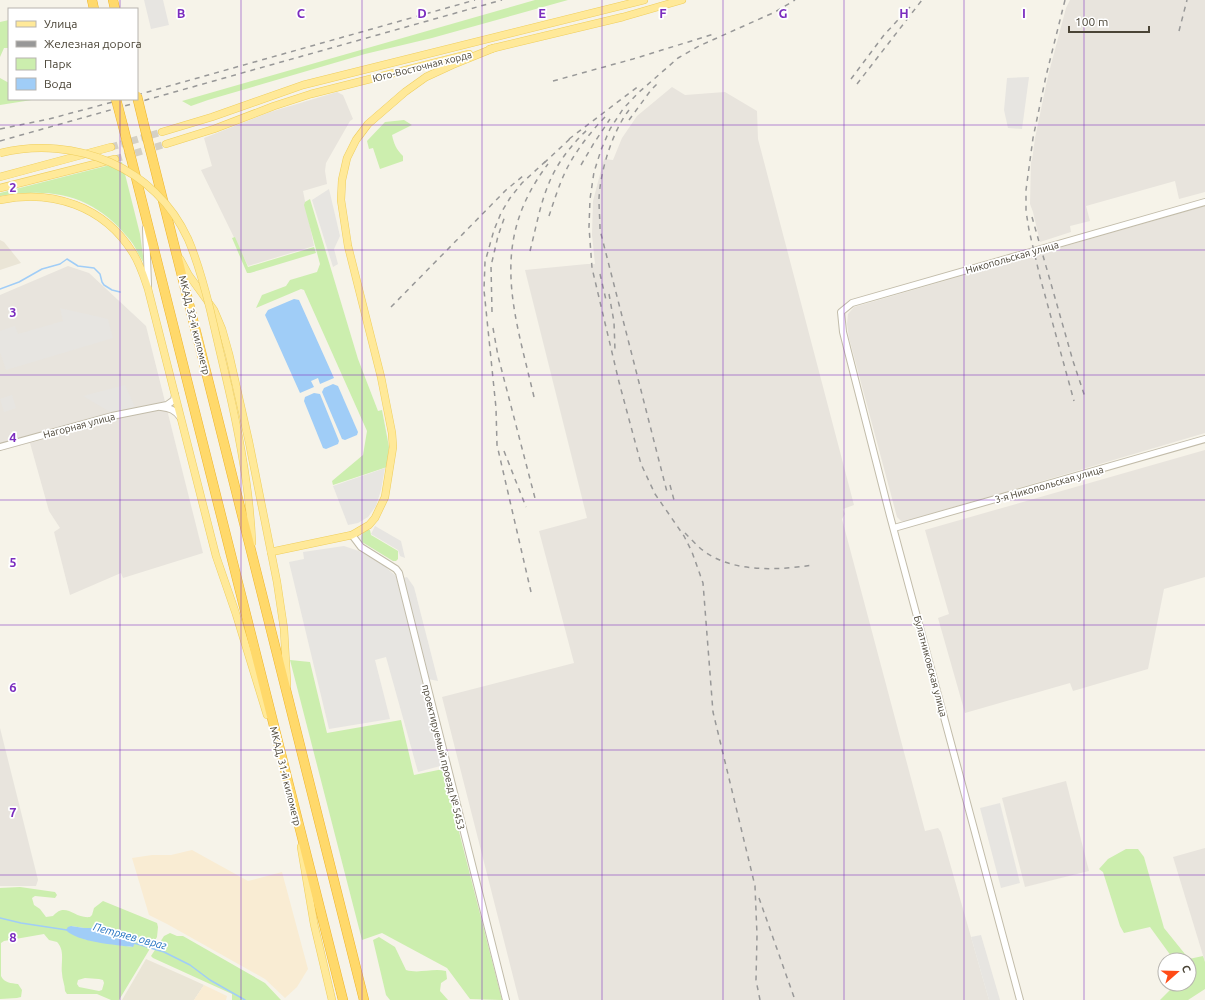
<svg xmlns="http://www.w3.org/2000/svg" width="1205" height="1000" viewBox="0 0 1205 1000" font-family="Ubuntu,sans-serif">
<style>
.residential{fill:#eae5d6}
.commercial{fill:#f9ecd3}
.industrial{fill:#e8e4dd}
.green{fill:#cceeae;fill-rule:evenodd}
.parking{fill:#e7e5e1}
.water{fill:#a0cdf7}
.lines{fill:none;stroke-linecap:round;stroke-linejoin:round}
.stream{stroke:#a0cdf7;stroke-width:1.5}
.major-tunnel{stroke:#d4d0c5;stroke-width:7;stroke-dasharray:7 3.5;stroke-linecap:butt}
.minor-casing{stroke:#c2bcaa;stroke-width:8}
.major-casing{stroke:#efce5d;stroke-width:8}
.highway-casing{stroke:#edb42c;stroke-width:10}
.minor{stroke:#fff;stroke-width:6}
.major{stroke:#ffe999;stroke-width:7}
.highway{stroke:#ffd96b;stroke-width:9}
.rail{stroke:#989898;stroke-width:1.5;stroke-dasharray:5 5;stroke-linecap:butt}
.major-bridge-casing{stroke:#efce5d;stroke-width:8;stroke-linecap:butt}
.highway-bridge-casing{stroke:#edb42c;stroke-width:10;stroke-linecap:butt}
.major-bridge{stroke:#ffe999;stroke-width:7}
.highway-bridge{stroke:#ffd96b;stroke-width:9}
.grid{fill:none;stroke:#7b2cbf;stroke-width:1;stroke-opacity:0.55}
.labels{text-anchor:middle;stroke-width:3.5;stroke-linejoin:round;paint-order:stroke}
.street-label{font-size:10px;fill:#4a4436;stroke:#fff}
.water-label{font-size:11px;font-style:italic;fill:#2473c2;stroke:#fff}
.grid-label{font-size:13px;text-anchor:middle;font-weight:bold;fill:#7b2cbf;stroke:#fff;stroke-width:3.5;stroke-linejoin:round;paint-order:stroke}
</style>
<rect width="100%" height="100%" fill="#f6f3e9"/>
<!-- residential -->
<g class="residential">
<polygon points="0,240 4,242 21,263 0,270"/>
<polygon points="146,959 191,979 204,985 194,1000 122,1000"/>
</g>
<!-- commercial -->
<g class="commercial">
<polygon points="192,850 248,881 282,872 308,969 297,987 285,998 265,979 167,924 149,915 132,858 152,855 171,855"/>
<polygon points="204,985 227,996 226,1000 194,1000"/>
</g>
<!-- industrial -->
<g class="industrial">
<polygon points="1070,0 1205,0 1205,192 1179,199 1175,181 1086,206 1090,221 1070,226 1071,232 1040,242 1033,212 1030,204 1031,162 1032,160 1035,138 1048,76 1066,8"/>
<polygon points="672,87 685,95 725,92 757,111 758,139 854,505 843,509 845,514 842,519 925,831 938,828 941,832 989,1000 519,1000 442,697 574,663 539,531 587,518 525,270 587,264 595,264 592,235 593,201 604,159 613,160 622,138 637,116"/>
<polygon points="337,92 343,95 353,119 350,121 326,163 325,171 327,184 303,191 314,246 248,266 201,170 212,166 204,138 270,112"/>
<polygon points="1205,206 1205,433 906,521 901,521 897,517 849,338 847,324 848,314 854,307"/>
<polygon points="68,266 89,273 146,326 203,553 123,578 121,573 70,595 54,532 60,528 49,511 30,443 0,451 0,295"/>
<polygon points="1205,450 1205,577 1164,589 1148,669 1073,691 1070,683 965,713 938,618 949,614 925,530"/>
<polygon points="0,728 38,880 36,886 0,886"/>
<polygon points="1066,781 1089,871 1025,887 1002,798"/>
<polygon points="1205,848 1205,962 1173,857"/>
</g>
<!-- green -->
<g class="green">
<polygon points="535,0 568,0 432,38 365,54 208,100 191,106 182,101"/>
<polygon points="9,20 9,48 4,48 0,57 0,22"/>
<polygon points="0,78 9,83 9,99 38,99 0,105"/>
<path d="M404,120L412,125L392,135C394,144 396,149 403,156V161L380,169L373,148L369,149L367,141L385,122Z"/>
<path d="M122,162L140,234L144,263C139,257 136,247 130,240C94,195 54,187 0,196V193Z"/>
<polygon points="310,199 358,359 378,411 382,410 389,447 387,467 333,485 332,481 363,455 367,431 304,290 301,289 256,308 262,295 286,286 290,280 317,272 320,264 304,205 305,202"/>
<polygon points="235,237 248,267 314,247 316,253 250,273 247,273 232,238"/>
<path d="M366,530H370L371,535L398,551V559L396,561H393L362,542C361,537 361,533 366,530Z"/>
<polygon points="290,660 310,662 327,733 401,720 414,775 443,769 502,1000 470,999 447,968 382,933 362,940"/>
<polygon points="1126,849 1138,849 1144,857 1164,928 1189,959 1203,956 1205,962 1205,989 1188,1000 1160,1000 1176,984 1189,984 1189,960 1174,960 1150,927 1124,933 1120,926 1103,872 1099,869 1108,859"/>
<path d="M20,887L55,892L57,895L55,898L35,896L32,898L34,905L40,909L46,917L53,916C66,901 74,919 90,917L92,915L94,908L103,901L157,923L158,927L157,937L119,1000H111L97,994H67L65,991C65,985 62,979 62,973C61,962 65,950 57,942L49,940L44,934L4,941L1,943V976C4,983 11,983 18,984L22,990L21,997L17,998L0,999V888ZM71,926L84,928H97L107,934L115,937L127,935L135,943L132,947L84,939ZM85,978L99,979L103,980L104,983L102,990L99,991L79,987L77,984L78,980Z"/>
<polygon points="170,933 177,936 183,936 265,983 281,1000 232,1000 232,994 153,958 151,956 164,936"/>
<path d="M379,937L395,947L406,970C419,974 432,968 446,971L447,979L441,983L440,991L448,1000H390L386,995L373,940Z"/>
</g>
<!-- parking -->
<g class="parking">
<polygon points="144,0 163,0 169,25 151,29"/>
<polygon points="1029,77 1022,129 1008,128 1004,110 1007,78"/>
<polygon points="329,189 340,236 334,249 338,264 333,267 312,200"/>
<polygon points="60,308 108,319 113,338 6,370 0,352 0,331 15,326 18,334 63,321"/>
<polygon points="125,385 135,407 110,412 83,396"/>
<polygon points="12,395 16,408 4,412 0,399"/>
<polygon points="385,468 381,490 376,506 368,517 358,523 348,525 333,486"/>
<polygon points="375,526 401,541 405,558 400,556 398,550 371,534"/>
<polygon points="344,546 359,551 383,565 396,576 444,765 418,772 386,657 375,660 390,719 329,729 289,562 304,559 303,552"/>
<polygon points="407,577 414,587 438,681 428,679 403,578"/>
<polygon points="1000,803 1020,883 1001,888 980,808"/>
<polygon points="981,935 1000,1000 989,1000 971,937"/>
</g>
<!-- water -->
<g class="water">
<polygon points="294,299 299,300 334,378 320,384 318,378 311,381 314,387 300,393 265,315 268,310"/>
<polygon points="333,384 338,386 358,432 357,435 345,440 342,439 322,392 324,388"/>
<polygon points="314,393 320,394 339,441 338,444 326,449 323,448 304,401 305,397"/>
<path d="M71,926L84,928H97L107,934L115,937L131,935L135,938V943L133,947C117,945 76,942 66,930L68,927Z"/>
</g>
<g class="lines">
<!-- stream -->
<g class="stream">
<polyline points="0,289 19,282 42,269 60,264 67,259 78,266 94,268 100,274 102,282 104,285 112,290 120,292"/>
<polyline points="0,918 21,923 67,930"/>
<polyline points="134,943 164,952 190,965 210,980 245,1000"/>
</g>
<!-- major-tunnel -->
<g class="major-tunnel">
<polyline points="111,147 162,132"/>
<polyline points="115,159 166,144"/>
</g>
<defs>
<g id="minor">
<polyline points="146,228 148,285"/>
<path d="M161,407C170,408 175,410 180,417"/>
<polyline points="0,447 112,416 167,405 174,400 175,395"/>
<polyline points="894,528 1205,439"/>
<polyline points="352,535 361,547 396,569 399,573 506,1000"/>
<polyline points="1020,1000 890,516 843,332 841,312 852,303 1205,202"/>
</g>
<g id="major">
<polyline points="490,49 623,17 682,0"/>
<polyline points="162,132 212,117 303,85 644,0"/>
<polyline points="166,144 214,129 274,106 311,94 469,54"/>
<polyline points="0,177 111,147"/>
<polyline points="0,188 115,159"/>
<path d="M0,200C52,189 104,206 133,253C140,264 144,277 148,289L216,556L236,614L267,715"/>
<polyline points="180,259 188,274 214,310 222,329 229,354 249,442 277,582 284,629 287,684"/>
<path d="M228,386C240,438 250,490 252,543"/>
<polyline points="271,552 352,535 369,525 375,518 385,497 393,447 392,433 381,377 348,246 341,200 342,180 347,158 356,140 368,124 405,92 426,77 452,65 494,48"/>
<polyline points="301,847 314,924 332,1000"/>
</g>
<g id="highway">
<polyline points="92,0 94,9"/>
<polyline points="113,0 115,9"/>
<polyline points="143,121 364,1000"/>
<polyline points="123,126 343,1000"/>
</g>
</defs>
<!-- minor casing -->
<use href="#minor" class="minor-casing"/>
<!-- major casing -->
<use href="#major" class="major-casing"/>
<!-- highway casing -->
<use href="#highway" class="highway-casing"/>
<!-- minor -->
<use href="#minor" class="minor"/>
<!-- major -->
<use href="#major" class="major"/>
<!-- highway -->
<use href="#highway" class="highway"/>
<!-- rail -->
<g class="rail">
<polyline points="1065,0 1046,76 1033,138 1026,190 1026,211 1029,230 1040,277 1074,401"/>
<polyline points="1179,31 1187,0"/>
<polyline points="851,79 884,35 910,7"/>
<polyline points="553,81 633,59 714,34"/>
<polyline points="857,84 922,0"/>
<polyline points="137,95 475,0"/>
<path d="M629,110C612,132 600,172 599,199C599,210 600,220 600,230L667,492"/>
<polyline points="629,120 651,90 659,82"/>
<polyline points="0,129 49,119 124,99"/>
<polyline points="569,139 640,85"/>
<polyline points="0,141 502,0"/>
<polyline points="544,163 573,136"/>
<polyline points="581,165 594,143 610,119"/>
<path d="M549,216C555,198 561,178 571,161C581,144 594,128 608,114"/>
<polyline points="1032,217 1073,361 1085,397"/>
<path d="M530,251C536,228 540,204 549,183C557,163 572,144 587,130"/>
<polyline points="600,274 606,300"/>
<polyline points="609,294 614,322 615,351"/>
<polyline points="391,307 506,190 523,176"/>
<polyline points="492,312 491,266 498,236 505,216"/>
<polyline points="493,328 498,356 536,502"/>
<path d="M534,397C514,311 488,243 548,164"/>
<polyline points="504,451 526,507"/>
<polyline points="670,485 674,500"/>
<path d="M685,533C691,539 698,547 705,552C735,573 779,570 813,565"/>
<polyline points="531,592 497,445 496,408 484,290 485,262 494,230 501,213 510,198 522,183 548,159"/>
<polyline points="759,898 795,1000"/>
<polyline points="760,1000 756,980 757,935 755,886 713,712 703,583 692,552 684,536 655,494 641,464 619,382 592,268 589,227 590,199 594,172 601,150 610,129 623,109 638,93 678,58 699,46 775,12 795,0"/>
</g>
<defs>
<path id="major-bridge" d="M0,153C76,135 155,167 188,239C198,262 204,285 210,309C216,335 222,360 228,386"/>
<g id="highway-bridge">
<polyline points="137,96 143,121"/>
<polyline points="116,99 123,126"/>
</g>
</defs>
<!-- major-bridge casing -->
<use href="#major-bridge" class="major-bridge-casing"/>
<!-- highway-bridge casing -->
<use href="#highway-bridge" class="highway-bridge-casing"/>
<!-- major-bridge -->
<use href="#major-bridge" class="major-bridge"/>
<!-- highway-bridge -->
<use href="#highway-bridge" class="highway-bridge"/>
</g>
<!-- grid -->
<path class="grid" d="M120,0V9M241,0V1000M362,0V1000M482,0V1000M602,0V1000M723,0V1000M844,0V1000M964,0V1000M1084,0V1000M120,99V1000M0,125H1205M0,250H1205M0,375H1205M0,500H1205M0,625H1205M0,750H1205M0,875H1205"/>
<g class="labels">
<!-- street labels -->
<g class="street-label">
<text transform="translate(422 66) rotate(-14)" y="4">Юго-Восточная хорда</text>
<text transform="translate(1012 257) rotate(-16)" y="4">Никопольская улица</text>
<text transform="translate(195 325) rotate(76)" y="4">МКАД, 32-й километр</text>
<text transform="translate(79 425) rotate(-15)" y="4">Нагорная улица</text>
<text transform="translate(1049 484) rotate(-16)" y="4">3-я Никопольская улица</text>
<text transform="translate(931 666) rotate(75)" y="4">Булатниковская улица</text>
<text transform="translate(444 757) rotate(76)" y="4">проектируемый проезд № 5453</text>
<text transform="translate(286 776) rotate(76)" y="4">МКАД, 31-й километр</text>
</g>
<!-- water labels -->
<g class="water-label">
<text transform="translate(130 936) rotate(15)" y="4">Петряев овраг</text>
</g>
</g>
<g class="grid-label">
<text x="181" y="18">B</text>
<text x="301" y="18">C</text>
<text x="422" y="18">D</text>
<text x="542" y="18">E</text>
<text x="663" y="18">F</text>
<text x="783" y="18">G</text>
<text x="904" y="18">H</text>
<text x="1024" y="18">I</text>
<text x="13" y="192">2</text>
<text x="13" y="317">3</text>
<text x="13" y="442">4</text>
<text x="13" y="567">5</text>
<text x="13" y="692">6</text>
<text x="13" y="817">7</text>
<text x="13" y="942">8</text>
</g>
<!-- legend -->
<rect x="8" y="8" width="130" height="92" fill="#ffffff" stroke="#b7b4af"/>
<rect x="16" y="21" width="20" height="6" fill="#ffe999" stroke="#b7b4af"/>
<text x="44" y="28" font-size="12" fill="#4a4436">Улица</text>
<rect x="16" y="41" width="20" height="6" fill="#989898" stroke="#b7b4af"/>
<text x="44" y="48" font-size="12" fill="#4a4436">Железная дорога</text>
<rect x="16" y="58" width="20" height="12" fill="#cceeae" stroke="#b7b4af"/>
<text x="44" y="68" font-size="12" fill="#4a4436">Парк</text>
<rect x="16" y="78" width="20" height="12" fill="#a0cdf7" stroke="#b7b4af"/>
<text x="44" y="88" font-size="12" fill="#4a4436">Вода</text>
<!-- north arrow -->
<g transform="translate(1177 972) rotate(70)"><circle r="19" fill="#ffffff" stroke="#b7b4af"/>
<path d="M0-3L7 15L0 10L-7 15Z" fill="#ff4b17"/>
<text y="-6" font-size="11" font-weight="bold" text-anchor="middle" fill="#4a4436">С</text>
</g>
<!-- scale -->
<path d="M1069 26v6h80v-6" fill="none" stroke="#4a4436" stroke-width="2"/>
<text x="1075" y="26" font-size="12" fill="#4a4436" stroke="#ffffff" stroke-width="3" paint-order="stroke">100 m</text>
</svg>
